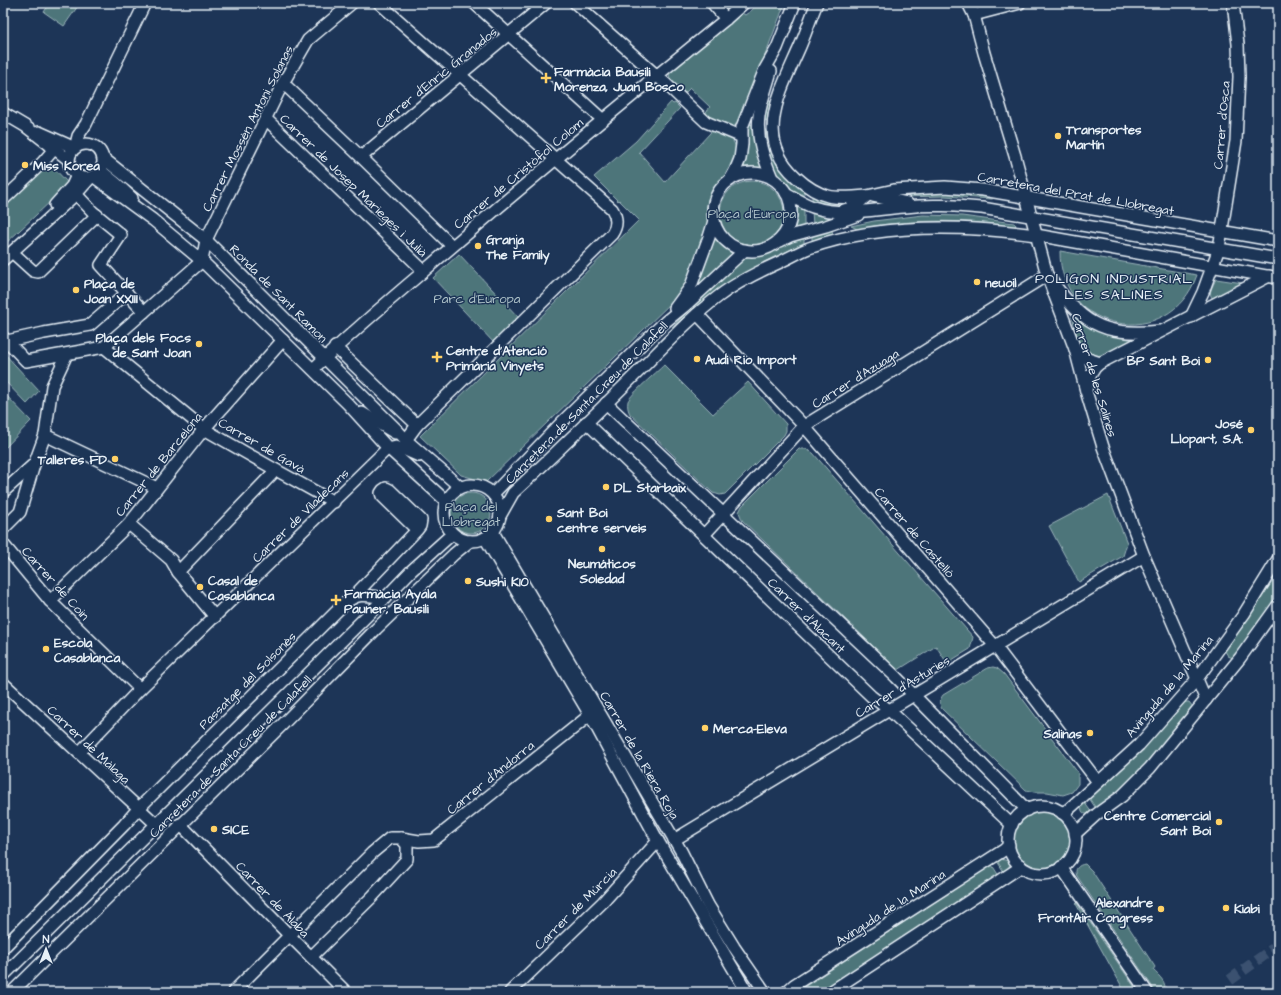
<svg xmlns="http://www.w3.org/2000/svg" width="1281" height="995" viewBox="0 0 1281 995" font-family="'Architects Daughter',sans-serif">
<style>
.green{fill:#4d757a;stroke:#9ab3b9}
.lines{fill:none;stroke-linecap:round;stroke-linejoin:round}
.minor-tunnel{stroke:#3b516f;stroke-width:11;stroke-dasharray:11 5.5;stroke-linecap:butt}
.minor-casing{stroke:#e8f1f8;stroke-width:14}
.minor{stroke:#1d3557;stroke-width:11}
.poi-dot{fill:#ffd166;stroke:#1d3557;stroke-width:1.5}
.labels{text-anchor:middle;stroke-width:3;stroke-linejoin:round;paint-order:stroke}
.poi-label{font-size:13px;font-weight:bold;fill:#e8f1f8;stroke:#1d3557;text-anchor:start}
.street-label{font-size:13px;fill:#e8f1f8;stroke:#1d3557}
.park-label{font-size:13px;fill:#b2c6cc;stroke:#1d3557}
.neighbourhood-label{font-size:14px;letter-spacing:1px;fill:#e8f1f8;stroke:#1d3557}
</style>
<rect width="100%" height="100%" fill="#1d3557"/>
<filter id="ink" filterUnits="userSpaceOnUse"><feTurbulence type="fractalNoise" baseFrequency=".025" numOctaves="2"/><feDisplacementMap in="SourceGraphic" scale="8" xChannelSelector="R" yChannelSelector="G"/><feConvolveMatrix kernelMatrix="1 2 1 2 8 2 1 2 1" color-interpolation-filters="sRGB"/></filter>
<g filter="url(#ink)">
<!-- green -->
<g class="green">
<polygon points="50,3 80,3 64,26 44,12"/>
<path d="M757,3H785L741,118L737,125C727,130 714,122 706,116V112L710,107L690,88L685,93L670,79L669,74L671,71L742,13L745,15L752,10Z"/>
<polygon points="767,100 771,102 767,121 763,119"/>
<polygon points="671,102 673,104 675,103 680,108 639,152 665,182 710,133 712,130 732,139 736,147 736,151 729,172 726,177 714,189 708,199 707,208 709,224 685,286 673,301 486,482 461,475 420,436 639,220 619,200 618,201 594,177 636,141"/>
<polygon points="749,124 753,125 755,146 764,170 754,169 742,170 747,154"/>
<path d="M762,129L766,130C771,158 780,172 804,189V197C788,188 774,175 768,157C765,148 764,138 762,129Z"/>
<polygon points="50,164 69,184 3,246 3,208"/>
<circle cx="752" cy="213" r="32"/>
<polygon points="941,192 990,196 994,198 992,199 944,196 902,197 888,195"/>
<polygon points="812,196 820,199 846,204 845,206 826,205 812,201"/>
<polygon points="795,203 804,207 804,227 792,230 795,216"/>
<polygon points="812,211 841,216 813,225"/>
<path d="M923,215L962,216L1014,223L1016,225L1014,227C960,219 911,219 857,229L851,226L874,221Z"/>
<polygon points="832,230 833,235 812,241 812,234"/>
<path d="M804,236V244C777,255 749,268 726,286C708,299 691,315 675,330L672,327L742,258L748,256L764,254L774,250L783,243Z"/>
<polygon points="715,237 734,253 695,290 714,238"/>
<path d="M1060,251L1197,275C1170,353 1059,333 1060,251Z"/>
<polygon points="459,254 520,319 494,343 433,278"/>
<path d="M1216,279L1243,283L1217,299H1213C1207,293 1213,286 1216,279Z"/>
<path d="M1074,315L1103,332L1123,338L1134,340C1120,348 1094,369 1081,347C1077,339 1075,326 1072,317Z"/>
<polygon points="3,352 39,391 27,404 3,379"/>
<path d="M664,365L713,414L748,382L786,424V431L784,435L725,494L720,495L713,493L630,414C628,410 627,406 628,401C632,393 656,373 664,365Z"/>
<polygon points="3,392 31,421 3,450"/>
<polygon points="799,449 806,449 813,453 973,637 970,649 947,663 936,646 898,670 742,520 739,512 742,506"/>
<circle cx="471" cy="513" r="20"/>
<polygon points="1108,495 1127,543 1123,556 1079,582 1049,526"/>
<polygon points="1278,574 1278,598 1262,622 1233,658 1228,656 1225,651 1226,648"/>
<path d="M993,667L997,668L1004,674L1078,773V784L1072,792L1063,795L1047,792H1034L1026,790L942,709C939,704 940,699 943,695L988,668Z"/>
<path d="M1186,702H1189L1193,707L1163,746L1120,789L1097,810L1089,798C1124,770 1154,737 1183,703Z"/>
<path d="M1084,802L1092,813C1084,817 1078,810 1084,802Z"/>
<circle cx="1043" cy="839" r="29"/>
<polygon points="1001,859 1008,861 1010,864 1007,871 1004,872 997,861"/>
<path d="M1085,864L1092,871L1155,967L1153,970C1159,976 1168,983 1164,992H1156L1077,876C1074,869 1078,865 1085,864Z"/>
<polygon points="992,865 999,876 821,992 803,992 801,989"/>
<polygon points="1077,903 1078,905 1138,992 1125,992 1076,904"/>
</g>
<g class="lines">
<!-- minor-tunnel -->
<polyline class="minor-tunnel" points="1230,980 1278,945"/>
<defs>
<g id="minor">
<path d="M379,3L612,209C617,217 618,225 612,234L417,425L406,440"/>
<polyline points="474,3 603,120"/>
<polyline points="575,3 665,83 706,122 742,137"/>
<polyline points="712,3 726,19"/>
<path d="M817,3C810,19 805,36 798,51C779,94 754,139 796,177C821,200 835,199 867,196"/>
<polyline points="968,3 974,15 984,53 1015,156 1047,275 1075,349 1086,391 1103,447 1144,556 1206,700"/>
<polyline points="974,15 1020,3"/>
<path d="M771,71C767,86 761,101 759,116C756,138 764,159 772,178"/>
<polyline points="283,83 361,157 452,246"/>
<polyline points="3,113 25,126 69,160"/>
<polyline points="266,119 424,271"/>
<polyline points="39,132 75,148"/>
<circle cx="86" cy="161" r="17"/>
<polyline points="75,148 78,136 86,124 145,3"/>
<polyline points="361,157 546,3"/>
<polyline points="103,158 206,240 397,430 406,440 460,487"/>
<polyline points="100,170 117,184 132,198"/>
<circle cx="752" cy="212" r="39"/>
<polyline points="93,176 153,220 202,261 348,404 388,448 446,501"/>
<polyline points="730,180 735,171 740,159 742,144 742,127 765,69 777,48 795,3"/>
<path d="M786,193C795,198 804,204 813,207C843,217 874,209 905,207C931,204 956,206 982,208L1278,259"/>
<polyline points="76,194 93,212 121,235 101,265 144,312"/>
<polyline points="873,196 907,203"/>
<polyline points="3,200 43,162 54,149"/>
<polyline points="55,205 72,186 77,175"/>
<polyline points="844,210 854,207 867,196 894,190 945,187 983,190 1278,241"/>
<polyline points="780,241 790,236 826,226 858,215"/>
<polyline points="12,252 33,271 38,272 97,215"/>
<polyline points="3,260 76,194 91,177"/>
<polyline points="202,261 206,240 283,83 308,40 352,3"/>
<polyline points="675,308 691,286 709,237 714,221"/>
<polyline points="697,314 804,426 995,646 1098,782"/>
<polyline points="1191,317 1203,292 1219,248 1236,141 1239,77 1238,44 1233,3"/>
<polyline points="3,337 26,361 104,347 202,261"/>
<polyline points="7,341 44,333 90,325 127,293"/>
<polyline points="104,347 204,429 276,470 334,502"/>
<polyline points="335,347 417,425"/>
<polyline points="1075,349 1088,359 1100,363"/>
<path d="M313,369C349,335 386,303 424,271C523,185 624,102 726,19L744,3"/>
<path d="M1086,390C1088,380 1091,369 1100,363L1269,276"/>
<polyline points="606,403 896,677 1027,810"/>
<polyline points="362,413 395,433"/>
<polyline points="586,422 871,696 889,710 1012,825"/>
<polyline points="45,435 157,488"/>
<circle cx="472" cy="513" r="28"/>
<polyline points="3,492 33,465"/>
<polyline points="493,494 562,422 650,336 665,322 687,304 745,250"/>
<path d="M500,516L513,493C557,452 600,410 642,368C668,342 690,318 719,296C737,282 758,272 778,263C789,258 799,252 809,248C880,223 963,225 1036,235L1278,278"/>
<polyline points="129,524 171,560 178,572 215,617"/>
<polyline points="3,529 20,512 34,465 45,435 52,386 67,354"/>
<polyline points="493,532 681,851 708,905 734,947 765,992"/>
<path d="M704,535L804,426L1047,275C1082,322 1099,337 1160,331"/>
<polyline points="485,538 590,715 658,841 747,992"/>
<polyline points="3,544 50,601 140,689"/>
<polyline points="178,572 276,470"/>
<polyline points="353,597 417,530 420,526 421,520 390,490 386,488 383,490 381,493 382,496 417,530"/>
<polyline points="50,601 129,524 204,429 283,340"/>
<polyline points="3,683 157,825"/>
<polyline points="79,753 140,689 388,448 396,446 419,456"/>
<circle cx="1042" cy="840" r="34"/>
<polyline points="1062,813 1069,809 1139,745 1197,679 1244,614 1278,559"/>
<polyline points="180,824 290,936 346,992"/>
<polyline points="1075,834 1097,814 1122,796 1150,768 1240,658 1278,605"/>
<polyline points="401,838 419,841 434,840 590,715"/>
<polyline points="674,840 1144,556"/>
<polyline points="1061,867 1147,992"/>
<path d="M3,948L124,825L139,808L344,604C360,591 367,596 385,598"/>
<polyline points="3,976 385,598 411,571 452,534"/>
<polyline points="12,992 282,725 376,629 454,554 470,541"/>
<polyline points="233,992 372,853 390,838 401,838 407,845 407,859 372,897 311,957"/>
<polyline points="510,992 603,902 658,841"/>
<polyline points="786,992 794,985 1004,850 1009,845"/>
<polyline points="830,992 1004,878 1016,870 1020,865"/>
</g>
</defs>
<!-- minor casing -->
<use href="#minor" class="minor-casing"/>
<!-- minor -->
<use href="#minor" class="minor"/>
</g>
</g>
<!-- markers -->
<g class="poi-dot">
<path d="M544 72h4v4h4v4h-4v4h-4v-4h-4v-4h4z"/>
<circle cx="1058" cy="136" r="4"/>
<circle cx="25" cy="165" r="4"/>
<circle cx="478" cy="246" r="4"/>
<circle cx="977" cy="282" r="4"/>
<circle cx="76" cy="290" r="4"/>
<circle cx="199" cy="344" r="4"/>
<path d="M435 351h4v4h4v4h-4v4h-4v-4h-4v-4h4z"/>
<circle cx="697" cy="359" r="4"/>
<circle cx="1208" cy="360" r="4"/>
<circle cx="1251" cy="430" r="4"/>
<circle cx="115" cy="459" r="4"/>
<circle cx="606" cy="487" r="4"/>
<circle cx="549" cy="519" r="4"/>
<circle cx="602" cy="549" r="4"/>
<circle cx="468" cy="581" r="4"/>
<circle cx="200" cy="587" r="4"/>
<path d="M334 594h4v4h4v4h-4v4h-4v-4h-4v-4h4z"/>
<circle cx="46" cy="649" r="4"/>
<circle cx="705" cy="728" r="4"/>
<circle cx="1090" cy="733" r="4"/>
<circle cx="1219" cy="822" r="4"/>
<circle cx="214" cy="829" r="4"/>
<circle cx="1226" cy="908" r="4"/>
<circle cx="1161" cy="909" r="4"/>
</g>
<g class="labels">
<!-- poi labels -->
<g class="poi-label">
<text x="554" y="76">Farmàcia Bausili<tspan x="554" dy="15">Morenza, Juan Bosco</tspan></text>
<text x="1066" y="134">Transportes<tspan x="1066" dy="15">Martín</tspan></text>
<text x="33" y="170">Miss Korea</text>
<text x="486" y="244">Granja<tspan x="486" dy="15">The Family</tspan></text>
<text x="985" y="287">neuoil</text>
<text x="84" y="288">Plaça de<tspan x="84" dy="15">Joan XXIII</tspan></text>
<text x="191" y="342" text-anchor="end">Plaça dels Focs<tspan x="191" dy="15">de Sant Joan</tspan></text>
<text x="446" y="355">Centre d'Atenció<tspan x="446" dy="15">Primària Vinyets</tspan></text>
<text x="705" y="364">Audi Rio Import</text>
<text x="1200" y="365" text-anchor="end">BP Sant Boi</text>
<text x="1243" y="428" text-anchor="end">José<tspan x="1243" dy="15">Llopart, S.A.</tspan></text>
<text x="107" y="464" text-anchor="end">Talleres FD</text>
<text x="614" y="492">DL Starbaix</text>
<text x="557" y="517">Sant Boi<tspan x="557" dy="15">centre serveis</tspan></text>
<text x="602" y="568" text-anchor="middle">Neumáticos<tspan x="602" dy="15">Soledad</tspan></text>
<text x="208" y="585">Casal de<tspan x="208" dy="15">Casablanca</tspan></text>
<text x="476" y="586">Sushi K10</text>
<text x="344" y="598">Farmàcia Ayala<tspan x="344" dy="15">Pauner, Bausili</tspan></text>
<text x="54" y="647">Escola<tspan x="54" dy="15">Casablanca</tspan></text>
<text x="713" y="733">Merca-Eleva</text>
<text x="1082" y="738" text-anchor="end">Salinas</text>
<text x="1211" y="820" text-anchor="end">Centre Comercial<tspan x="1211" dy="15">Sant Boi</tspan></text>
<text x="222" y="834">SICE</text>
<text x="1153" y="907" text-anchor="end">Alexandre<tspan x="1153" dy="15">FrontAir Congress</tspan></text>
<text x="1234" y="913">Kiabi</text>
</g>
<!-- street labels -->
<g class="street-label">
<text transform="translate(436 77) rotate(-39)" y="5">Carrer d'Enric Granados</text>
<text transform="translate(1221 125) rotate(-85)" y="5">Carrer d'Osca</text>
<text transform="translate(247 128) rotate(-63)" y="5">Carrer Mossèn Antoni Solanas</text>
<text transform="translate(518 173) rotate(-40)" y="5">Carrer de Cristòfol Colom</text>
<text transform="translate(354 185) rotate(44)" y="5">Carrer de Josep Marieges i Julià</text>
<text transform="translate(1076 193) rotate(10)" y="5">Carretera del Prat de Llobregat</text>
<text transform="translate(279 293) rotate(45)" y="5">Ronda de Sant Ramon</text>
<text transform="translate(1095 375) rotate(73)" y="5">Carrer de les Salines</text>
<text transform="translate(855 378) rotate(-32)" y="5">Carrer d'Azuaga</text>
<text transform="translate(586 402) rotate(-45)" y="5">Carretera de Santa Creu de Calafell</text>
<text transform="translate(262 445) rotate(30)" y="5">Carrer de Gavà</text>
<text transform="translate(158 464) rotate(-51)" y="5">Carrer de Barcelona</text>
<text transform="translate(300 515) rotate(-44)" y="5">Carrer de Viladecans</text>
<text transform="translate(915 532) rotate(49)" y="5">Carrer de Castelló</text>
<text transform="translate(56 583) rotate(48)" y="5">Carrer de Coin</text>
<text transform="translate(807 615) rotate(44)" y="5">Carrer d'Alacant</text>
<text transform="translate(247 680) rotate(-45)" y="5">Passatge del Solsonès</text>
<text transform="translate(902 686) rotate(-31)" y="5">Carrer d'Asturies</text>
<text transform="translate(1169 686) rotate(-50)" y="5">Avinguda de la Marina</text>
<text transform="translate(89 744) rotate(43)" y="5">Carrer de Màlaga</text>
<text transform="translate(640 755) rotate(60)" y="5">Carrer de la Riera Roja</text>
<text transform="translate(230 756) rotate(-45)" y="5">Carretera de Santa Creu de Calafell</text>
<text transform="translate(490 777) rotate(-39)" y="5">Carrer d'Andorra</text>
<text transform="translate(273 899) rotate(46)" y="5">Carrer de Álaba</text>
<text transform="translate(890 907) rotate(-33)" y="5">Avinguda de la Marina</text>
<text transform="translate(575 908) rotate(-45)" y="5">Carrer de Múrcia</text>
</g>
<!-- park labels -->
<g class="park-label">
<text x="752" y="218">Plaça d'Europa</text>
<text x="477" y="303">Parc d'Europa</text>
<text x="471" y="511">Plaça del<tspan x="471" dy="15">Llobregat</tspan></text>
</g>
<!-- neighbourhood labels -->
<g class="neighbourhood-label">
<text x="1114" y="283">POLÍGON INDUSTRIAL<tspan x="1114" dy="16">LES SALINES</tspan></text>
</g>
</g>
<!-- margin -->
<rect width="1281" height="995" fill="none" stroke="#1d3557" stroke-width="16"/>
<rect x="8" y="8" width="1265" height="979" fill="none" stroke="#e8f1f8" stroke-width="1.5" filter="url(#ink)"/>
<!-- north arrow -->
<g transform="translate(46 949)" stroke="#1d3557" stroke-width="3" paint-order="stroke">
<path d="M0-3L7 15L0 10L-7 15Z" fill="#e8f1f8"/>
<text y="-6" font-size="11" font-weight="bold" text-anchor="middle" fill="#e8f1f8">N</text>
</g>
</svg>
